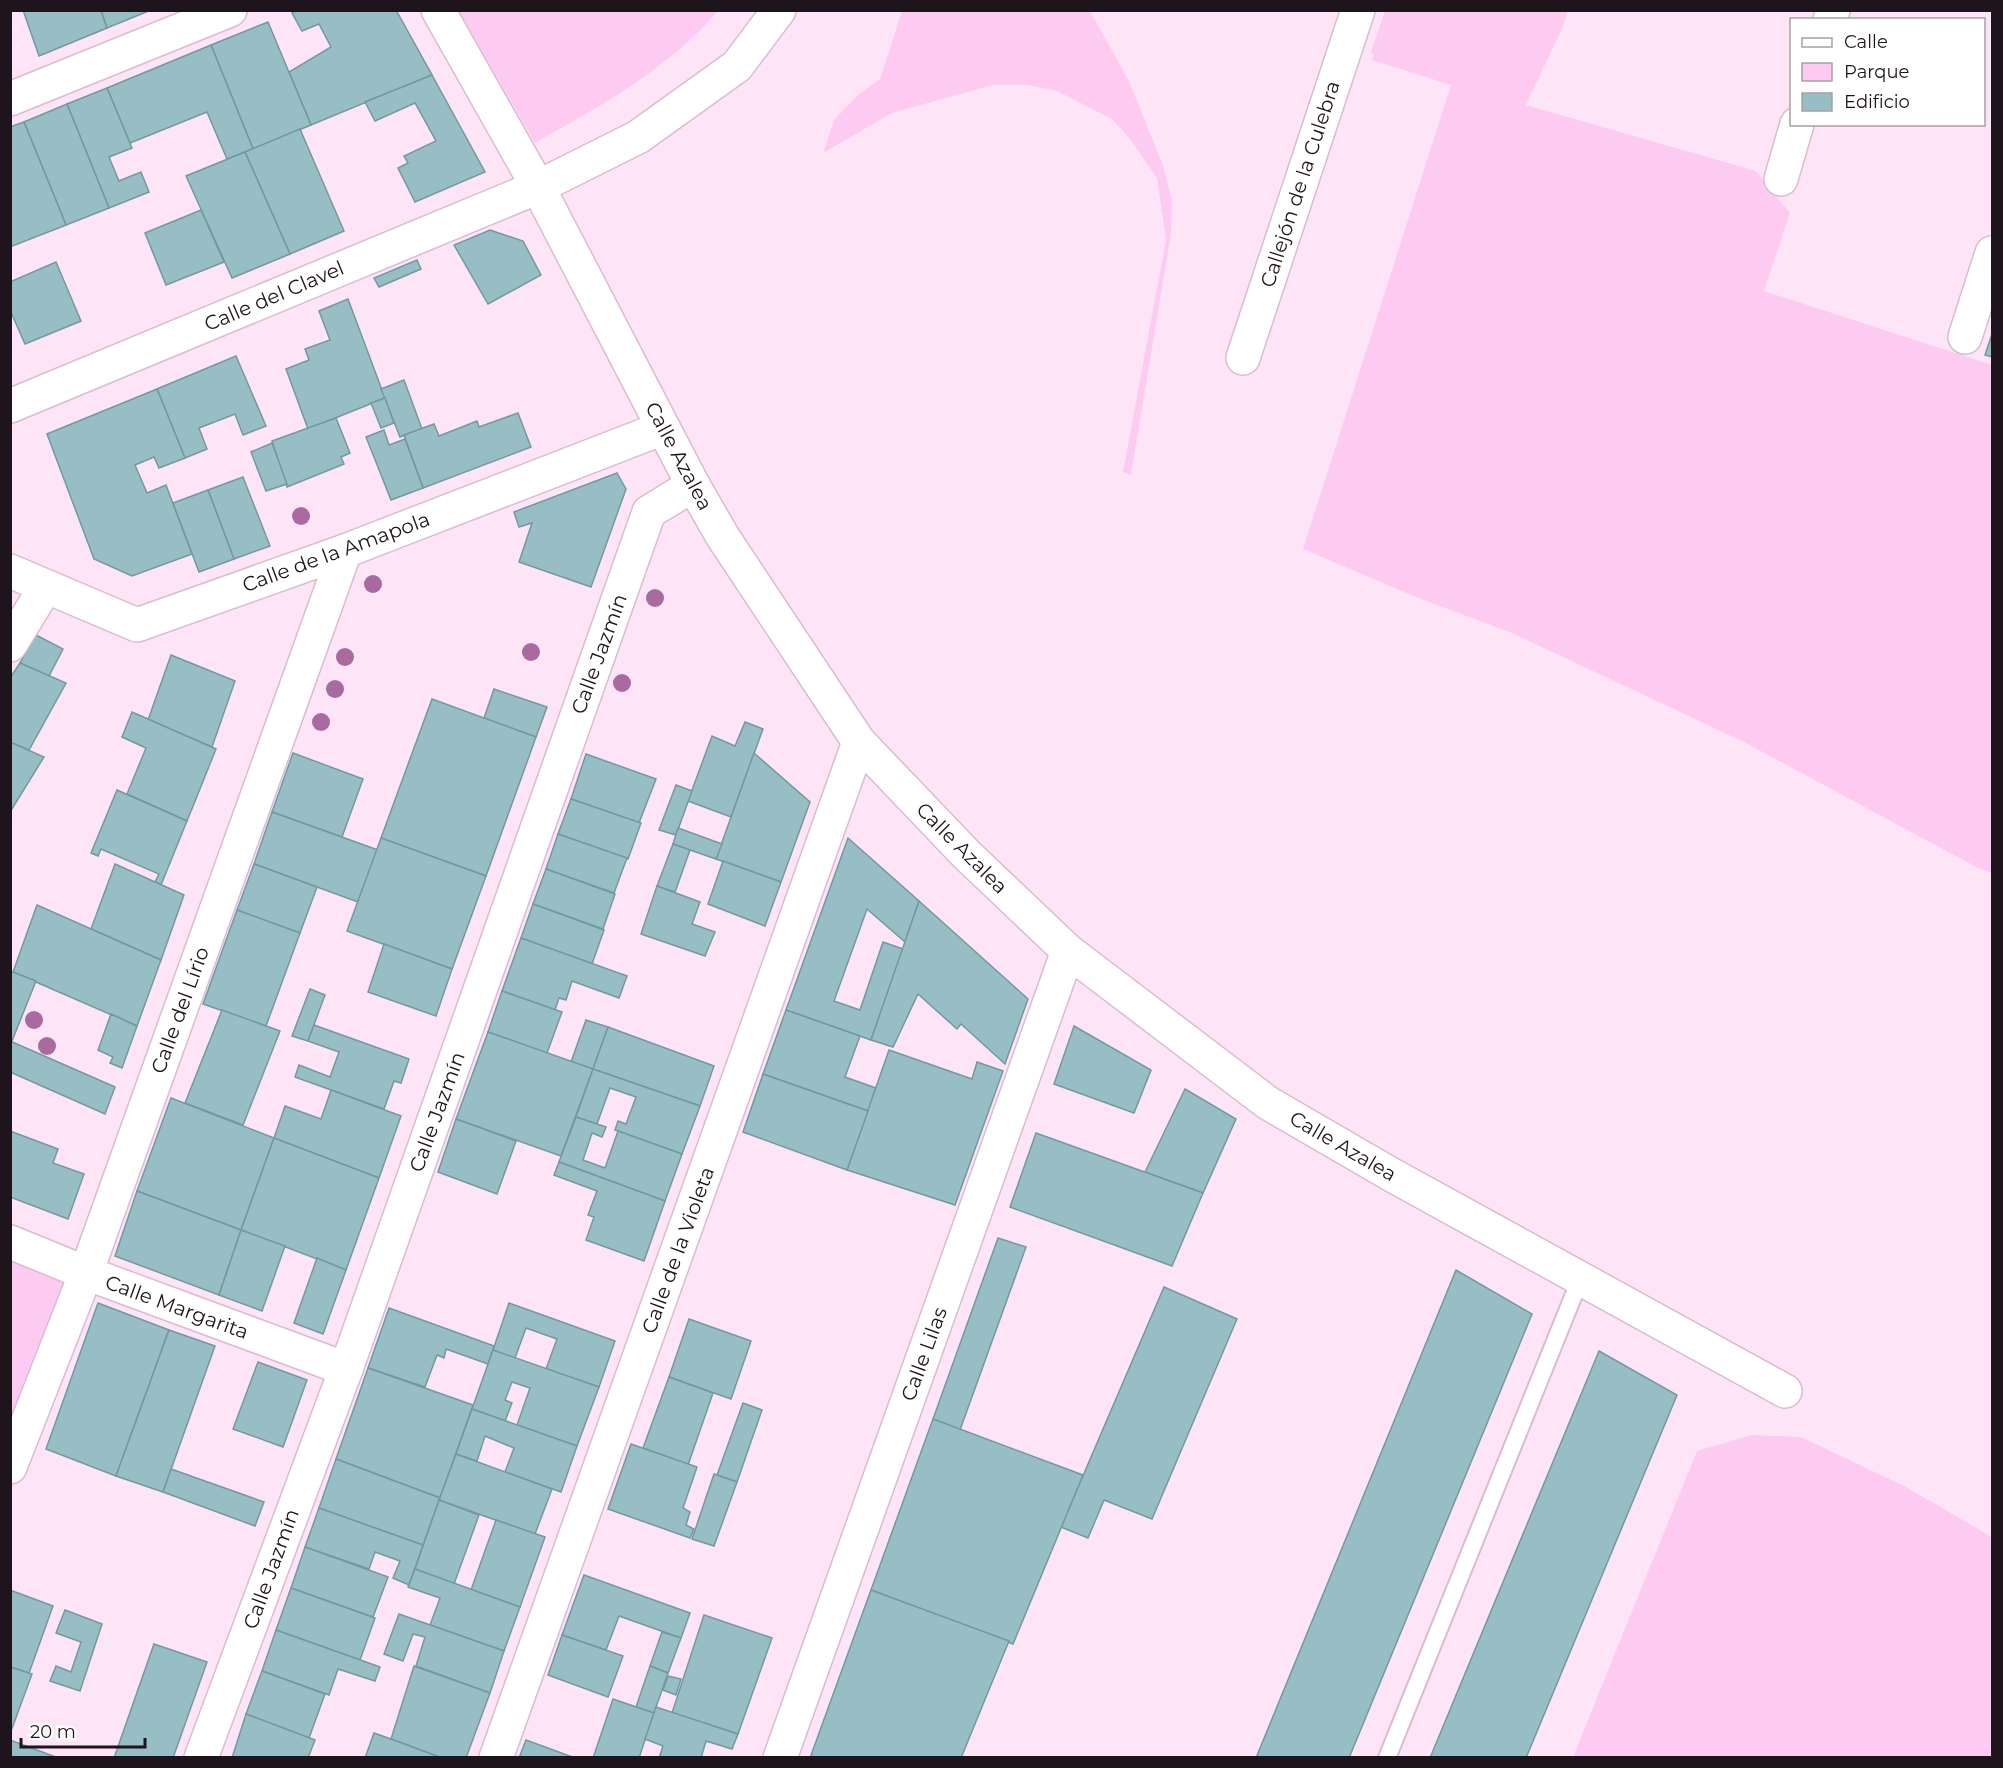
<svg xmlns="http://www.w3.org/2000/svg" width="2003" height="1768" viewBox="0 0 2003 1768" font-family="Montserrat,sans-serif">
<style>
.green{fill:#fdcbf1}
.building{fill:#97bec5;stroke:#7399a0;stroke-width:1.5}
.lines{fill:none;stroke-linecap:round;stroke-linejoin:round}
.lane-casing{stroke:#d8bcd1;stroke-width:20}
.street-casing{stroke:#d8bcd1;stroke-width:36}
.lane{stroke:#fff;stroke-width:16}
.street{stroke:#fff;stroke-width:33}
.tree{fill:#a86a9f}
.labels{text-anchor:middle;stroke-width:4.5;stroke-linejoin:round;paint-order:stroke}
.street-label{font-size:20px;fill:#1e141b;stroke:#fff}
</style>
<rect width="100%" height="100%" fill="#fde5f7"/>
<!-- green -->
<g class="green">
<path d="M459,11H718C668,69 601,106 535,143Z"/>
<polygon points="902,11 1090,11 1128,79 1163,165 1172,201 1171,234 1131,475 1123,472 1166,240 1157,178 1130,139 1112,119 1057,91 1027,85 993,85 892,113 823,153 834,120 857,96 880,79"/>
<polygon points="1385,11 1568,11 1562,29 1526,105 1756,171 1790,213 1764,291 1992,365 1992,873 1978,868 1744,742 1512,633 1416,597 1303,549 1451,85 1372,60 1374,54 1371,52"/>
<polygon points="11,1242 86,1273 11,1468"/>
<polygon points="1752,1435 1801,1437 1904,1486 1992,1537 1992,1757 1573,1757 1697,1451"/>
</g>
<!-- building -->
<g class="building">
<polygon points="23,10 101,10 107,28 39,56"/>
<polygon points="101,10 151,10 107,28"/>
<polygon points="298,10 396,10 432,75 311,125 289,72 331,47 319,24 302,31 292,13"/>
<polygon points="268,22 311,125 253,149 211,45"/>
<polygon points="211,45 253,149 227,159 207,112 130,143 107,88"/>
<polygon points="432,75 485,172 415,202 398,168 408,163 404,156 436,141 415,103 375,121 365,102"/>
<polygon points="107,88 132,148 109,157 119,181 141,172 149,192 109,208 67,104"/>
<polygon points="67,104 109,208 66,225 24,122"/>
<polygon points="24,122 66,225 10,247 10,127"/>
<polygon points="300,129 344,231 290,254 245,152"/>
<polygon points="245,152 290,254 232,278 186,176"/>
<polygon points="201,210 224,262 166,285 145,233"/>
<polygon points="490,230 523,241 541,275 488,304 454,245"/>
<polygon points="417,260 421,269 379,287 374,278"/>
<polygon points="56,262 81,321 25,344 10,310 10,282"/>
<polygon points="348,299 385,398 308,429 286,369 309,360 305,349 330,340 319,311"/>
<polygon points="1992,334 1992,357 1985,355"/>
<polygon points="236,356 266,426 243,435 235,414 199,428 207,449 185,458 157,389"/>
<polygon points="404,380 422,429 400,437 381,389"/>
<polygon points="157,389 185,458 159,468 154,457 135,465 147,493 166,485 192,554 132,576 94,559 47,434"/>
<polygon points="385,398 394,423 381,428 371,403"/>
<polygon points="518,413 531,447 423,488 404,435 434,424 439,436 477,421 479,427"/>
<polygon points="336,418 350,453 341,457 344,464 287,487 272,441"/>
<polygon points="384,430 389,445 405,439 423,488 391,500 366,437"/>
<polygon points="272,443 287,484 266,491 251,452"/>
<polygon points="617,473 626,489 591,587 519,562 532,523 519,527 514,512"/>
<polygon points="243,477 270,546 234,559 208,490"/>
<polygon points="208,490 234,559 199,572 173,503"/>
<polygon points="36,635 63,649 49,676 20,663"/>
<polygon points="171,655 235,681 212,747 148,720"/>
<polygon points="20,663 66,683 29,750 10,742 10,678"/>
<polygon points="494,689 547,707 536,737 484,718"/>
<polygon points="432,699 536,737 486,876 381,838"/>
<polygon points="132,712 216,749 187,821 127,794 146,748 122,737"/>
<polygon points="745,722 763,729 731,817 688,801 712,736 735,746"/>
<polygon points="10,742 44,757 10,812"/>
<polygon points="293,753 363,779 342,837 272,812"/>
<polygon points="754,753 810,802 781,882 716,859"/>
<polygon points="586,754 656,779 639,823 571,799"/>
<polygon points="676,785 692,791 676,835 659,830"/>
<polygon points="117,790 187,821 161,885 155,882 159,874 101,849 98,856 91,853"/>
<polygon points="571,799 641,823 628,859 558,834"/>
<polygon points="272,812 378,850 358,902 254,864"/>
<polygon points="678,828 722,844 716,859 673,844"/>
<polygon points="558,834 627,858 614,893 546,869"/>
<polygon points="381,838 486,876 452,969 347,931"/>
<polygon points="848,838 919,901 905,942 867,909 834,1001 860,1010 883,942 903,949 871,1040 786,1010"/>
<polygon points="673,844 690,850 675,892 657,886"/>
<polygon points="723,861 781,882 765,926 708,904"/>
<polygon points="115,864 184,895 161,960 91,929"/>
<polygon points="254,864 317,887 300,933 237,910"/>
<polygon points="546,869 615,894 603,929 533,904"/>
<polygon points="657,886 700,902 692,924 715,932 705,956 641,934"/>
<polygon points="919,901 1028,999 1005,1064 961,1024 957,1029 918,994 893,1047 871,1040"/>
<polygon points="533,904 604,930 592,964 521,938"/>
<polygon points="37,905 161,960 137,1026 13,972"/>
<polygon points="237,910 300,933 266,1026 203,1004"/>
<polygon points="521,938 627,976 619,998 572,981 566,1000 559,998 555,1010 502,991"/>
<polygon points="384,944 452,969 436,1016 368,992"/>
<polygon points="10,971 36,981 12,1041 10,1041"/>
<polygon points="310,989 325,995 308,1041 292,1036"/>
<polygon points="502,991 562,1012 547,1053 488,1032"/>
<polygon points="222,1010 280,1031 243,1125 185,1103"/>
<polygon points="786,1010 860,1036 845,1077 876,1088 868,1111 763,1074"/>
<polygon points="111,1014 137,1026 122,1068 110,1063 113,1057 98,1050"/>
<polygon points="586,1020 608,1027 593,1069 571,1062"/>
<polygon points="314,1025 409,1059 401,1083 394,1081 384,1109 295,1077 299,1065 330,1077 339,1052 308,1041"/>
<polygon points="1074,1026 1151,1070 1134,1113 1054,1084"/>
<polygon points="608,1027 714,1066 700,1106 593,1069"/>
<polygon points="488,1032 593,1069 561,1156 456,1119"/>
<polygon points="10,1041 115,1087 105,1114 10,1072"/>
<polygon points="889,1050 972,1079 977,1062 1003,1071 955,1205 847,1170"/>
<polygon points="593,1069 700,1106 682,1154 615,1130 618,1121 626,1124 636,1097 610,1088 597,1124 576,1117"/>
<polygon points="763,1074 868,1111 847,1170 743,1132"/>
<polygon points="1185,1089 1236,1119 1203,1193 1145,1172"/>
<polygon points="331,1090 401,1116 379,1178 274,1138 285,1106 321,1119"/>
<polygon points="171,1098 274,1138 241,1230 137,1191"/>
<polygon points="576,1117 606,1127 602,1137 592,1133 583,1160 605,1168 618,1131 682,1154 665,1201 559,1162"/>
<polygon points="456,1119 516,1141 497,1194 438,1172"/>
<polygon points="10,1131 58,1149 53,1163 84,1174 68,1219 10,1197"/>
<polygon points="1036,1133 1203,1193 1172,1266 1010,1207"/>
<polygon points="274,1138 379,1178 346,1270 241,1230"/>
<polygon points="559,1162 665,1201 644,1261 586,1240 594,1217 588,1215 597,1191 554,1175"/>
<polygon points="137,1191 241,1230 219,1295 115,1256"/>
<polygon points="241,1230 285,1246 262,1311 219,1295"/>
<polygon points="998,1238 1026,1247 960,1430 933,1419"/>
<polygon points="317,1258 346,1270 323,1334 294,1323"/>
<polygon points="1456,1270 1532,1314 1509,1370 1349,1758 1256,1758"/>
<polygon points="1164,1287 1237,1319 1152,1519 1104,1500 1088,1538 1061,1527"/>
<polygon points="98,1303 169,1330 116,1476 46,1449"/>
<polygon points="509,1303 615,1341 599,1387 546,1369 557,1339 526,1328 515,1358 493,1350"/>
<polygon points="389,1308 494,1346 488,1364 446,1349 444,1358 437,1355 425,1387 368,1368"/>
<polygon points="689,1319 751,1341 731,1399 669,1377"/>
<polygon points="169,1330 215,1346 163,1492 116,1476"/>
<polygon points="493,1350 599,1387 577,1446 517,1425 530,1388 512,1382 505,1400 512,1403 505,1421 472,1409"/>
<polygon points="1599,1351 1677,1395 1526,1758 1430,1758"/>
<polygon points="258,1362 307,1380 283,1447 233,1429"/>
<polygon points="368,1368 473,1405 440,1498 336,1459"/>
<polygon points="669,1377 713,1393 688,1465 643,1448"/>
<polygon points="743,1403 762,1410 737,1482 717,1475"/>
<polygon points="472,1409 577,1446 561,1492 505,1472 514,1448 485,1436 477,1461 456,1454"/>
<polygon points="933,1419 1083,1475 1013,1644 871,1590"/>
<polygon points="631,1444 697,1467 683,1508 690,1512 686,1525 694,1529 690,1538 608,1509"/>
<polygon points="456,1454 552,1489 535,1534 439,1500"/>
<polygon points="336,1459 440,1498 423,1545 319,1508"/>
<polygon points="171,1469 264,1502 255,1526 163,1492"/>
<polygon points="714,1474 737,1482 714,1546 692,1539"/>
<polygon points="439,1500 479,1515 454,1584 415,1569"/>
<polygon points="319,1508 423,1545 409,1585 393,1578 400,1561 375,1552 369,1569 305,1547"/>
<polygon points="496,1520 545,1537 520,1607 471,1590"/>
<polygon points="305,1547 388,1577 373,1617 291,1588"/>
<polygon points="415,1569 520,1607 504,1651 430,1625 440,1598 408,1587"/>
<polygon points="584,1575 690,1613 681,1638 619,1616 606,1650 562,1635"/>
<polygon points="291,1588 375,1618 360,1660 276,1630"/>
<polygon points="10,1590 53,1606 29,1673 10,1667"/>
<polygon points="871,1590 1009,1641 961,1758 810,1758"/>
<polygon points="65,1610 102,1624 80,1691 50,1681 56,1666 71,1672 81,1642 56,1633"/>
<polygon points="399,1614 504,1651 490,1693 416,1666 425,1637 413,1634 403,1661 384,1654"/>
<polygon points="704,1615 772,1638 738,1734 672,1713"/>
<polygon points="276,1630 380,1667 375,1681 338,1669 329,1695 262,1671"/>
<polygon points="662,1632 681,1638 668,1673 650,1666"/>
<polygon points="562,1635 623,1656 608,1697 548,1675"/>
<polygon points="154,1644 207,1662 173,1758 114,1758"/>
<polygon points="414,1666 490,1693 466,1758 442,1758 391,1739"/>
<polygon points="650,1666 668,1673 654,1713 636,1707"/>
<polygon points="10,1667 32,1674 10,1734"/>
<polygon points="262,1671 325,1694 309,1738 246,1714"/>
<polygon points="668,1676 681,1679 676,1695 663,1690"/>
<polygon points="613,1699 654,1713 639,1758 593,1758"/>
<polygon points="656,1707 738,1734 732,1749 706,1741 701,1758 659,1758 663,1746 645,1739"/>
<polygon points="246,1714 315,1740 308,1758 232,1758"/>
<polygon points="374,1733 391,1739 442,1758 365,1758"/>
<polygon points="10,1740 56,1757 55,1758 10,1758"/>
<polygon points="526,1740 575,1758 519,1758"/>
</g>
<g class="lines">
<defs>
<polyline id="lane" points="1387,1758 1581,1277"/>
<g id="street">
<polyline points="438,10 538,187 693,485 723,537 859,742 966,854 1068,951 1268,1103 1392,1175 1785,1391"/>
<polyline points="1830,20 1833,10"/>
<polyline points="10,99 230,10"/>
<polyline points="1781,179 1797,124"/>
<polyline points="1965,337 1992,253"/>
<polyline points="1243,358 1358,10"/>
<polyline points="10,406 538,187 638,137 737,66 779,10"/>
<polyline points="10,571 137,625 345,551 663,428"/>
<polyline points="10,645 45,588"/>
<polyline points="10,1242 86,1273 346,1369"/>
<polyline points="10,1467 86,1273 345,551"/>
<polyline points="201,1758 346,1369 649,512 693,485"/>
<polyline points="496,1758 859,742"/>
<polyline points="780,1758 1068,951"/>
</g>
</defs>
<!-- lane casing -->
<use href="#lane" class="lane-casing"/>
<!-- street casing -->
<use href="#street" class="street-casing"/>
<!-- lane -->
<use href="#lane" class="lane"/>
<!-- street -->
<use href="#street" class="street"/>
</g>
<!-- trees -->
<g class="tree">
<circle cx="301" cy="516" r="9"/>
<circle cx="373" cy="584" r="9"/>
<circle cx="655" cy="598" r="9"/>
<circle cx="531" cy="652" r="9"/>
<circle cx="345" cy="657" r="9"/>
<circle cx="622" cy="683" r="9"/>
<circle cx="335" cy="689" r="9"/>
<circle cx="321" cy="722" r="9"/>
<circle cx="34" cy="1020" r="9"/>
<circle cx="47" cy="1046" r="9"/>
</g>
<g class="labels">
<!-- street labels -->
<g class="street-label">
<text transform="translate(1300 184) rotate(-72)" y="7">Callejón de la Culebra</text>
<text transform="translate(274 296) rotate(-23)" y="7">Calle del Clavel</text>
<text transform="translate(679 456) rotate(62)" y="7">Calle Azalea</text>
<text transform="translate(336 552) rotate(-20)" y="7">Calle de la Amapola</text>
<text transform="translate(599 654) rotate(-70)" y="7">Calle Jazmín</text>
<text transform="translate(962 848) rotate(45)" y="7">Calle Azalea</text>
<text transform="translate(180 1010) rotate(-70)" y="7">Calle del Lírio</text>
<text transform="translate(437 1112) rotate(-70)" y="7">Calle Jazmín</text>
<text transform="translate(1343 1146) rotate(30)" y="7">Calle Azalea</text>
<text transform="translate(678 1250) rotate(-70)" y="7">Calle de la Violeta</text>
<text transform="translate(177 1307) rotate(20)" y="7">Calle Margarita</text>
<text transform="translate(924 1354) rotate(-70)" y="7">Calle Lilas</text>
<text transform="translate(271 1569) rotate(-70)" y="7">Calle Jazmín</text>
</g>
</g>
<!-- border -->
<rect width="2003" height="1768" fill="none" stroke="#1e141b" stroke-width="24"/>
<!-- legend -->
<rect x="1790" y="18" width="195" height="108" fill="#ffffff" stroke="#a5a1a4" stroke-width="1.5"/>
<rect x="1802" y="38" width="30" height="9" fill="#ffffff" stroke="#a5a1a4" stroke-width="1.5"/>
<text x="1844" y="48" font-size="18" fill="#1e141b">Calle</text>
<rect x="1802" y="63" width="30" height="18" fill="#fdcbf1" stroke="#a5a1a4" stroke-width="1.5"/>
<text x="1844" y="78" font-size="18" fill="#1e141b">Parque</text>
<rect x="1802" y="93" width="30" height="18" fill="#97bec5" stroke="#a5a1a4" stroke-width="1.5"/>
<text x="1844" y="108" font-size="18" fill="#1e141b">Edificio</text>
<!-- scale -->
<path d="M21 1738v9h124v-9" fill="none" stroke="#1e141b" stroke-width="3"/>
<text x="30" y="1738" font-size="18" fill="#1e141b" stroke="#ffffff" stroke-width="4.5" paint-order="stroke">20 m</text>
</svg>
